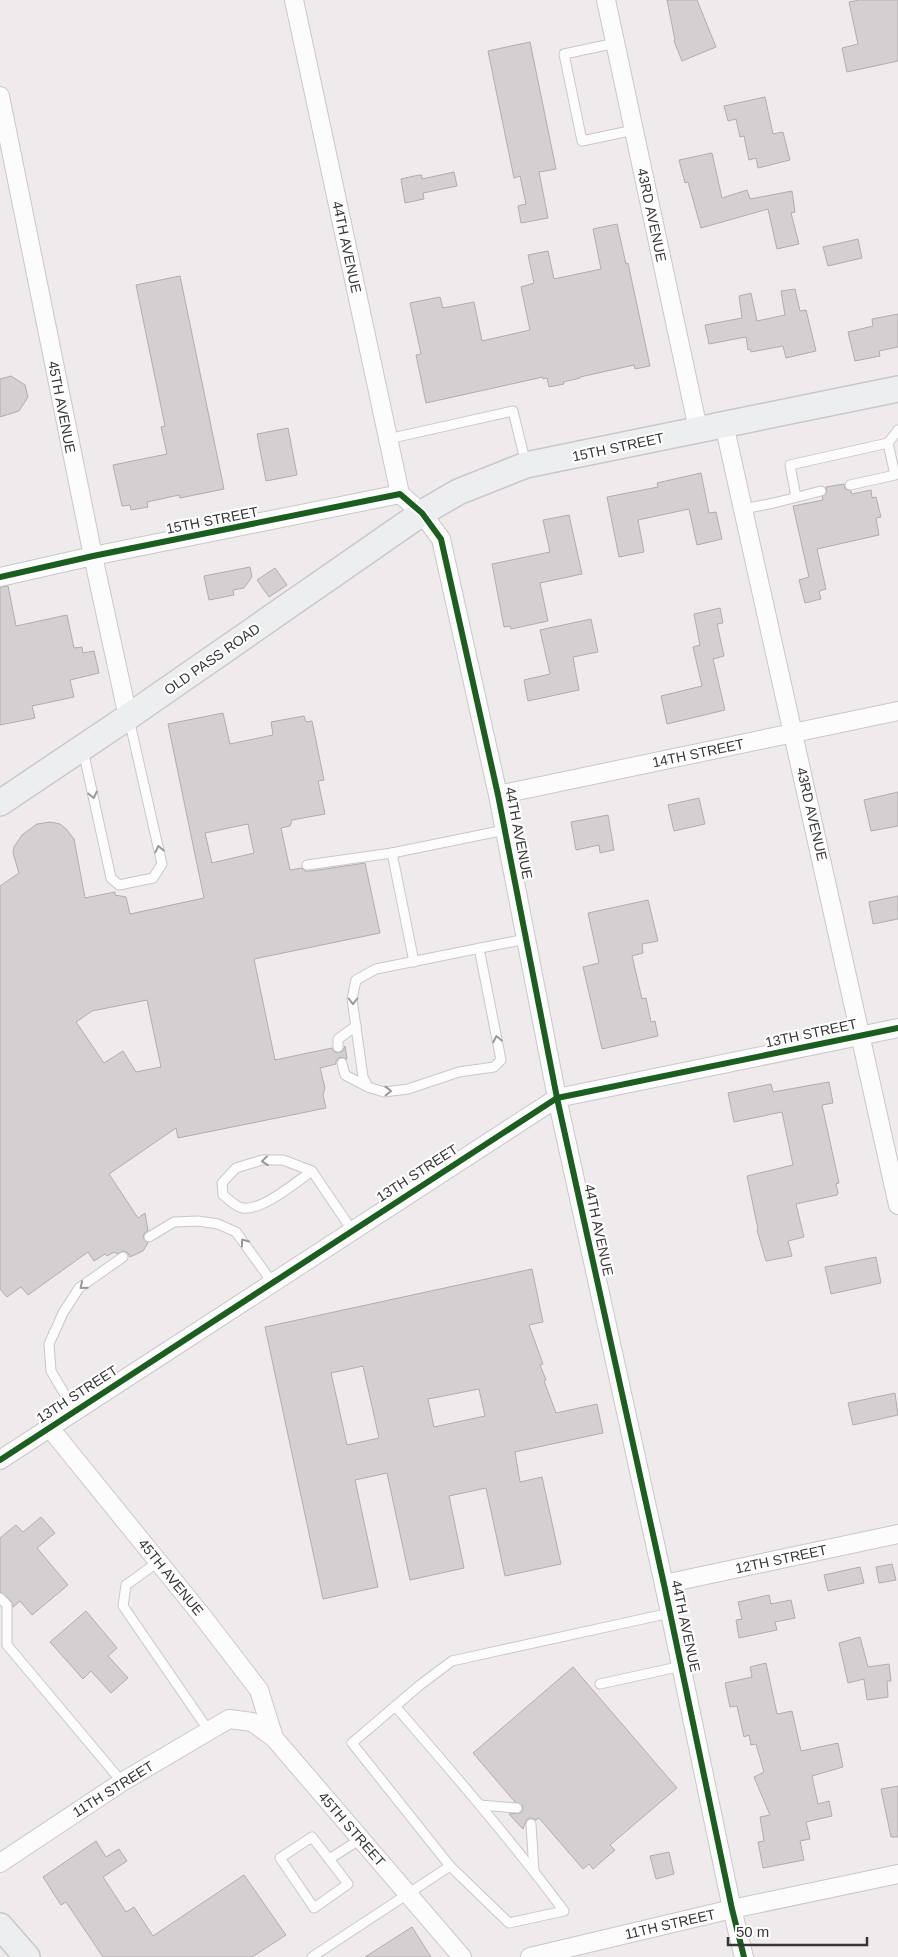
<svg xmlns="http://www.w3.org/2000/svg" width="898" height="1957" viewBox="0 0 898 1957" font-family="Arial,sans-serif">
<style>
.building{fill:#d4d0d1;stroke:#b1adaf;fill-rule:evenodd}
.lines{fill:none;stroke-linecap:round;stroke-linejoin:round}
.service-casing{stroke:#cbc7c9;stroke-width:11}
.minor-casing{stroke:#cbc7c9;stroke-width:20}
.secondary-casing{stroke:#cbc7c9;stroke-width:28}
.service{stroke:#fdfcfc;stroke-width:9}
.minor{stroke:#fdfcfc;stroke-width:18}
.secondary{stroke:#eceef0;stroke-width:25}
.cycleway-casing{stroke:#fff;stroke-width:9}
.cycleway{stroke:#1b5e20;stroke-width:6}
.oneway{stroke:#9a9898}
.labels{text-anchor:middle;stroke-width:4.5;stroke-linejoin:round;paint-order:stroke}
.street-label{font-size:14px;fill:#383435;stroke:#fff}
</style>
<rect width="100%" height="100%" fill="#efeaec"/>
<!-- building -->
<g class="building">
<polygon points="667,0 697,0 716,47 682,61 674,41 675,40"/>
<polygon points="859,0 898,0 898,61 847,72 842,48 858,44 849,2"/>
<polygon points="530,42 556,169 539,172 548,218 521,223 518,206 526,204 520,176 514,178 488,51"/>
<polygon points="765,97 773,134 783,132 790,160 758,168 756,158 749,160 744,136 740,137 736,119 728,121 724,106"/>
<polygon points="712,153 722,198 747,190 750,199 792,191 795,212 791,213 799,244 777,249 768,209 701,228 688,182 685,183 679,160"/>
<polygon points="454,172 457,186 423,193 424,199 405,203 401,179 419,175 422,175 422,179"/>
<polygon points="617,224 626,264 628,263 650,366 635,369 634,365 580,377 580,378 563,382 564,384 549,387 547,378 543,379 543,377 426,403 416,355 421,354 410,303 440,297 443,308 474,302 482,341 530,330 521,287 534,283 528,255 548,251 554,279 601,269 593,229"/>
<polygon points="858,239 862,258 828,266 823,247"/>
<polygon points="180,276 224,489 180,498 179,495 147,502 148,507 131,510 130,505 122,506 113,465 167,454 161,427 165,426 136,285"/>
<polygon points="795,289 800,311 806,310 816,351 786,358 783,346 751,352 750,349 748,350 746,337 709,344 705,325 742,318 739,296 751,293 757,321 785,315 781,291"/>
<polygon points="898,314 898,347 879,351 880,356 855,361 848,332 873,326 872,319"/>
<polygon points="11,376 25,385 28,397 19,411 0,417 0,379"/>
<polygon points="288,428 297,475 266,481 257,434"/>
<polygon points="701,473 709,513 716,512 722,539 697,545 689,509 638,520 644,552 619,557 607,497 658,487 657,483"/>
<polygon points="844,484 845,489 851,491 852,494 871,490 872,498 876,497 881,517 876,518 879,535 817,549 826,589 819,591 821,599 805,603 799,580 809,577 793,506 823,500 822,497 827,492 826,487"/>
<polygon points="569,515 582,574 540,583 548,621 511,629 510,626 504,627 492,564 550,552 543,520"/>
<polygon points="250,567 252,577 244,588 233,590 234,595 209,600 204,576"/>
<polygon points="275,568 287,585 269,597 257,580"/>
<polygon points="8,586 16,626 67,615 74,648 82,647 83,653 94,651 99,673 70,680 74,697 32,706 35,718 0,725 0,587"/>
<polygon points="720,608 723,623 717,624 724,656 713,659 725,710 667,724 661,696 702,686 693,647 700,645 694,614"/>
<polygon points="591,619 598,652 573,657 579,690 528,701 524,680 550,674 540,630"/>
<path d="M223,713L230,744L273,735L271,722L304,716L306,722L312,721L324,780L318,781L325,814L292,820L290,826L281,828L290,870L302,868L305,871H312L365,863L380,933L254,959L275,1060L332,1048L334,1052L338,1053L343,1051L345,1046L347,1059L340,1057L336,1061V1064L320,1068L325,1088L323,1095L326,1108L178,1138L176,1128L109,1174L138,1218L145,1213L148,1230L144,1234L143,1238L148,1243L143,1251L130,1257L128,1253L123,1251L117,1254L114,1252L107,1256L105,1254L94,1261L88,1252L28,1295L21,1287L7,1297L0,1289V886L19,873L13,853L14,847L22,835L37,824L50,822L60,824L66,829L74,839L85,898L115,892V895L126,897L130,914L204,898L168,724ZM248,824L254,853L212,863L205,833ZM147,1000L161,1067L136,1072L123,1051L104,1063L76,1022L92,1011Z"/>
<polygon points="898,792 898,826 871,831 864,800"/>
<polygon points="699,798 705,824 674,831 668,805"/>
<polygon points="608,815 614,850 600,853 599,845 576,850 571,822"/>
<polygon points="898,896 898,919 873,924 869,902"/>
<polygon points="648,900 658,941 642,944 643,953 632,956 642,999 646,998 651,1022 655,1021 658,1036 602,1049 583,967 599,963 588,913"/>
<polygon points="829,1082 833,1103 822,1105 839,1183 836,1184 838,1193 837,1195 796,1204 804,1237 788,1241 792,1256 766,1261 757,1230 758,1229 747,1176 793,1165 782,1112 734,1122 728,1093 771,1084 773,1092"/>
<polygon points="876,1257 881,1283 831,1294 825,1267"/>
<path d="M532,1269L543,1322L529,1325L543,1364L540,1365L546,1380L544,1381L556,1413L597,1404L603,1433L515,1452L520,1482L542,1477L561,1564L505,1576L486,1488L449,1496L464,1568L410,1580L387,1473L355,1480L378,1587L323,1599L265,1327ZM363,1366L379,1438L347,1445L331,1373ZM479,1389L485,1416L434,1427L428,1399Z"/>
<polygon points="895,1393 898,1415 853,1425 848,1403"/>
<polygon points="41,1517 55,1533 37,1548 68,1585 32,1615 20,1601 13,1607 11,1601 0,1592 0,1538 16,1525 23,1532"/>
<polygon points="892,1564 896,1580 879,1583 876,1567"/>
<polygon points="860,1567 864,1583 828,1591 824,1575"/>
<polygon points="769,1595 771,1604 791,1600 795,1618 775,1622 777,1630 739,1638 736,1620 742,1619 738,1602"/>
<polygon points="86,1611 117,1648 108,1656 128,1678 111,1693 91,1671 83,1679 50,1642"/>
<polygon points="860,1637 868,1667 889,1664 891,1681 887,1681 888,1697 867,1700 864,1679 848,1683 839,1643"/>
<polygon points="766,1663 777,1714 792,1711 801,1751 838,1743 843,1767 812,1776 818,1804 829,1801 832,1816 806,1822 810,1839 800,1841 804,1860 763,1868 758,1842 764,1841 760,1817 770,1815 754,1777 764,1772 756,1744 751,1745 749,1735 744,1737 737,1706 730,1707 725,1683 752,1677 750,1667"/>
<polygon points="573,1667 677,1788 610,1845 615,1850 593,1869 589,1864 583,1869 539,1818 536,1820 531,1818 527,1819 523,1829 509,1814 520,1813 523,1809 522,1805 515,1802 473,1753"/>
<polygon points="898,1786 898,1837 891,1837 881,1789"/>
<polygon points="96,1841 106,1857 119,1849 127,1861 103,1877 126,1912 134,1907 153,1936 244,1875 286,1935 252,1957 103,1957 66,1902 61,1905 43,1877"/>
<polygon points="669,1852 674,1874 656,1879 650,1856"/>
<polygon points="412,1927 431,1957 365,1957"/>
</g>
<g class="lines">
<defs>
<g id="service">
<polyline points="616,43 564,54 582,141 634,130"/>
<polyline points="388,439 513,411 526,464"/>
<polyline points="850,485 895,475 888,443"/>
<polyline points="796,497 790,465 888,443 898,430"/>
<polyline points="743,509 774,503 821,491"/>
<polyline points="83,750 111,878 119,885 153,878 162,864 129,719"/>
<polyline points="307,865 392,853"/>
<polyline points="479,948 501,1060 494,1067 459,1072 408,1089 384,1092 368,1087 363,1077 352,999 356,980 376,969 526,939"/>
<polyline points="414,962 392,853 505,830"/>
<polyline points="338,1047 338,1039 356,1026"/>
<polyline points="342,1063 345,1075 368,1087"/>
<path d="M312,1171C296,1182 262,1211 243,1208C235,1207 229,1199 223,1195L222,1183L236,1168L262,1160H283L312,1171L352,1230"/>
<polyline points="149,1237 174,1222 198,1221 218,1224 236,1232 272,1282"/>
<polyline points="74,1410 51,1371 49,1344 63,1313 79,1288 123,1257"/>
<polyline points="158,1562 126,1585 123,1606 209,1731"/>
<polyline points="0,1598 7,1605 7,1645 122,1782"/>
<polyline points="600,1684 682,1666"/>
<path d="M395,1706C453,1773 511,1840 564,1911L509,1923L450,1866"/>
<polyline points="480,1805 517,1808"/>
<polyline points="531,1824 534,1871"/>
<polyline points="329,1859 348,1884 314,1908 280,1858 312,1837 329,1859 361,1839"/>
<polyline points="312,1957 450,1866 352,1743 420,1685 452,1661 670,1613"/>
</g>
<g id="minor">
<polyline points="294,0 400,494"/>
<polyline points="606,0 698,429"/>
<polyline points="0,96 93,556 128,717"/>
<polyline points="724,424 898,1205"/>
<polyline points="0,577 93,556 400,494 422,513 441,539 498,795 557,1098 665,1589 732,1909 744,1957"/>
<polyline points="498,795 898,711"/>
<polyline points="49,1427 203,1617 259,1690 274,1738"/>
<polyline points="0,1460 557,1098 898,1028"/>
<polyline points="664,1584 898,1534"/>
<polyline points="0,1863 122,1782 229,1719 252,1722 274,1738 462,1957"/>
<polyline points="530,1957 732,1909 898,1874"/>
</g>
<g id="secondary">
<polyline points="0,803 128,717 422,513 458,492 526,465 898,389"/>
<polyline points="0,1926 27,1957"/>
</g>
</defs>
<!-- service casing -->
<use href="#service" class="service-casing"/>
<!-- minor casing -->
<use href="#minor" class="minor-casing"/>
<!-- secondary casing -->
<use href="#secondary" class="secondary-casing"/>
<!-- service -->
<use href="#service" class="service"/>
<!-- minor -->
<use href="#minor" class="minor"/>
<!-- secondary -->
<use href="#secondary" class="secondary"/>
<defs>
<g id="cycleway">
<polyline points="0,577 93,556 400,494 422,513 441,539 498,795 557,1098 665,1589 732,1909 744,1957"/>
<polyline points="0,1460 557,1098 898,1028"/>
</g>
</defs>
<!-- cycleway casing -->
<use href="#cycleway" class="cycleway-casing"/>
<!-- cycleway -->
<use href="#cycleway" class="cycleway"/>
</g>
<!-- one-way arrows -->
<defs><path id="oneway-chevron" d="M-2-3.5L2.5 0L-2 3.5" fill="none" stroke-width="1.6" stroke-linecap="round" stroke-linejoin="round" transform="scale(1.25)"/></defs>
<g class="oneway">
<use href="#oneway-chevron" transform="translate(93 795) rotate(77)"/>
<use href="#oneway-chevron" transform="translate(159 849) rotate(-103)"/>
<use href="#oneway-chevron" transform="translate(353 1001) rotate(90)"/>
<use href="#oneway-chevron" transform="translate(497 1039) rotate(-101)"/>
<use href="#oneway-chevron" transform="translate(388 1091) rotate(-1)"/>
<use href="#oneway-chevron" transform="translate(265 1161) rotate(173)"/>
<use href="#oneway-chevron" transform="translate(244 1242) rotate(-126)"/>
<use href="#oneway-chevron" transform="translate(83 1286) rotate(140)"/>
</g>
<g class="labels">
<!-- street labels -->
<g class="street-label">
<text transform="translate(652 215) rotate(78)" y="5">43RD AVENUE</text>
<text transform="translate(347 247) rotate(78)" y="5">44TH AVENUE</text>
<text transform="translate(62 407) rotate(79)" y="5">45TH AVENUE</text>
<text transform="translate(618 447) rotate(-12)" y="5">15TH STREET</text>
<text transform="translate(212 520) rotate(-11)" y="5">15TH STREET</text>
<text transform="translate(212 659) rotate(-35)" y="5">OLD PASS ROAD</text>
<text transform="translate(698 753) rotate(-12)" y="5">14TH STREET</text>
<text transform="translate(812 814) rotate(77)" y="5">43RD AVENUE</text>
<text transform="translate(519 833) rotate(79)" y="5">44TH AVENUE</text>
<text transform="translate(811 1033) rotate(-12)" y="5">13TH STREET</text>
<text transform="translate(417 1173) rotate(-33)" y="5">13TH STREET</text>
<text transform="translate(599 1230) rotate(78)" y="5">44TH AVENUE</text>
<text transform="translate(77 1394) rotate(-33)" y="5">13TH STREET</text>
<text transform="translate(781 1559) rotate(-12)" y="5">12TH STREET</text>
<text transform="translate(171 1577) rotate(51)" y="5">45TH AVENUE</text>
<text transform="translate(686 1626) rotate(78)" y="5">44TH AVENUE</text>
<text transform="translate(113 1789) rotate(-32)" y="5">11TH STREET</text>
<text transform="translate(352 1829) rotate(49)" y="5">45TH STREET</text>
<text transform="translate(670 1924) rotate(-13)" y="5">11TH STREET</text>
</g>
</g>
<!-- scale -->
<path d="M728 1937v8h139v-8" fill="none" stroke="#383435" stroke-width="2.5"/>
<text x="736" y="1937" font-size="15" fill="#383435" stroke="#ffffff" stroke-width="4" paint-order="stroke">50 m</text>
</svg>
